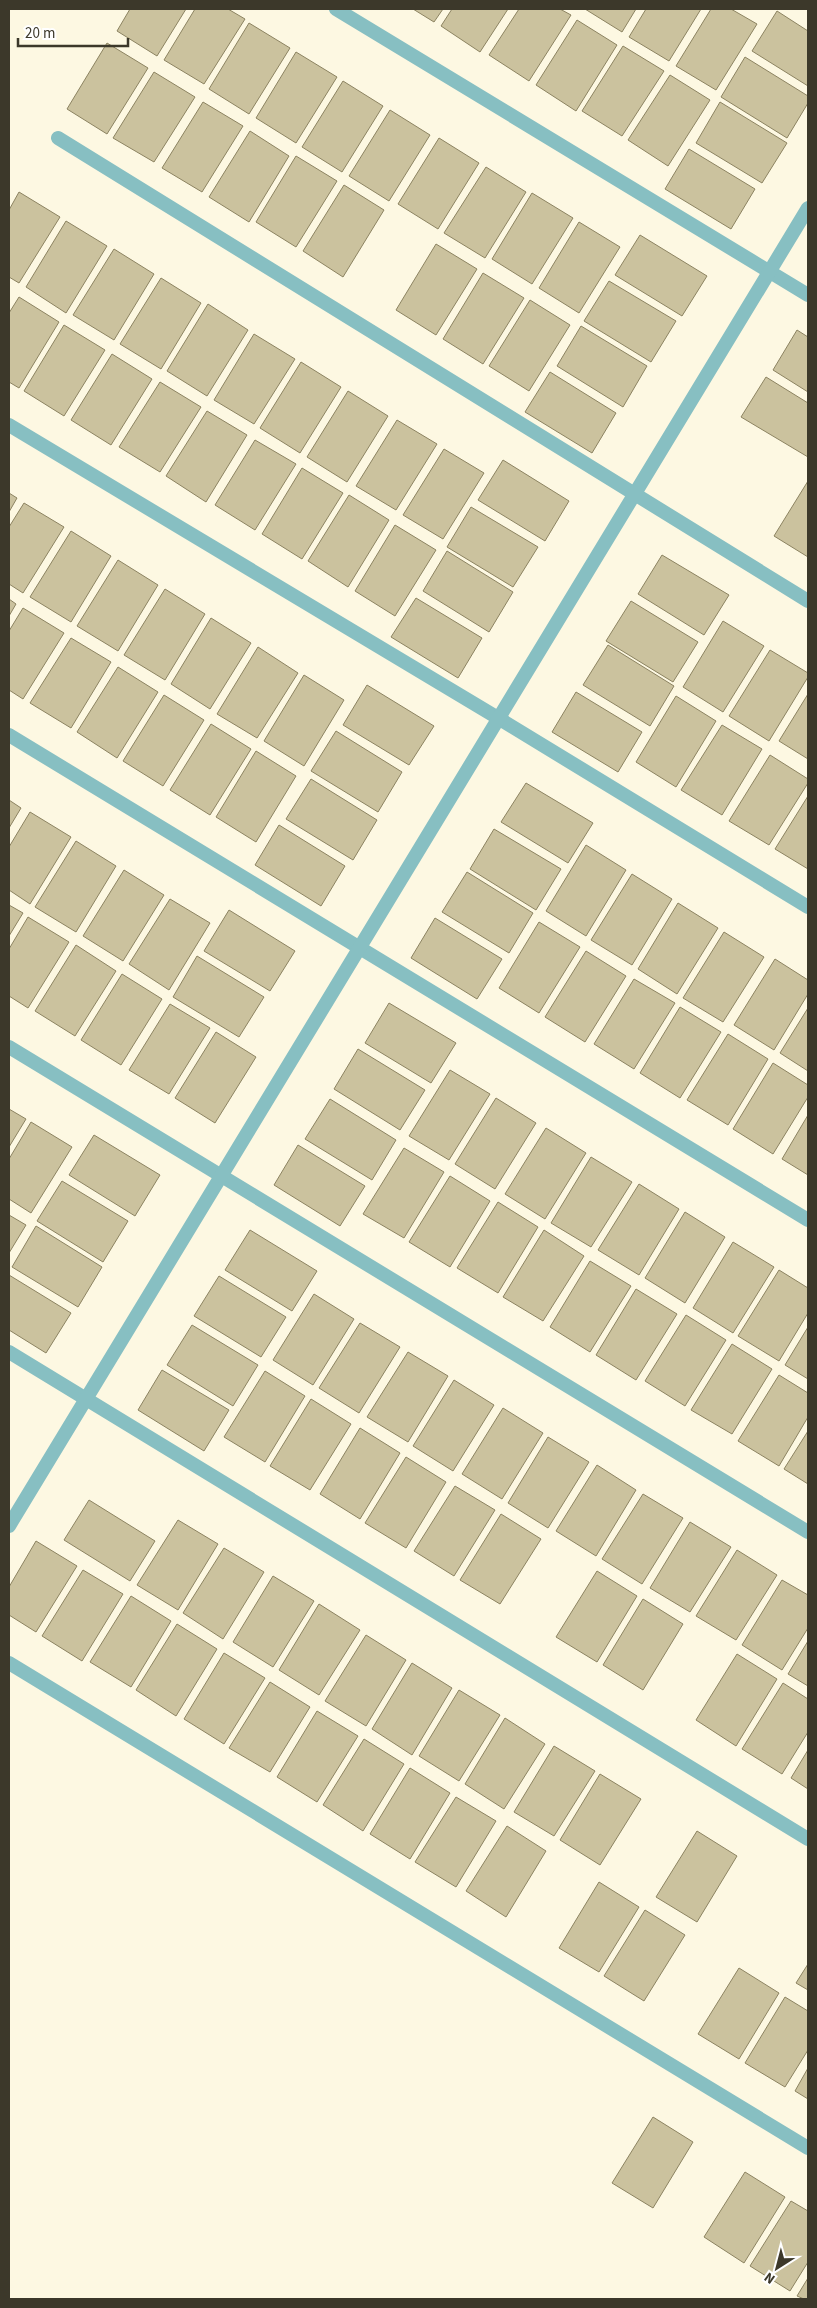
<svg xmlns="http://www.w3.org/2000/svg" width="817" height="2308" viewBox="0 0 817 2308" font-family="'Source Sans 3',sans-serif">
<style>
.building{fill:#cbc29e;stroke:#8c8361}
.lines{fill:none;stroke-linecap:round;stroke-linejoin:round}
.minor{stroke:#87bfc2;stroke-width:14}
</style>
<rect width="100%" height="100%" fill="#fdf8e2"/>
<!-- building -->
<g class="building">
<polygon points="130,9 186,9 157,56 117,31"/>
<polygon points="195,9 228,9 245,19 204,84 164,60"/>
<polygon points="413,9 443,9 434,22"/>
<polygon points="452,9 508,9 480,52 441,26"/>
<polygon points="519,9 560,9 571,15 529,81 489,55"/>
<polygon points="585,9 636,9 622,32"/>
<polygon points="646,9 701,9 669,61 629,37"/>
<polygon points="711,9 731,9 757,24 716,90 676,66"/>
<polygon points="777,11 808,31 808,86 752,51"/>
<polygon points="577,20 617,45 576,111 536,85"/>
<polygon points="249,23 290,48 249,114 209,89"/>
<polygon points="107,43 148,68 107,134 67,109"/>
<polygon points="623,46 664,71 622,136 582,111"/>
<polygon points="296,52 337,77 296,143 256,118"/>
<polygon points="745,57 808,96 808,103 787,138 721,97"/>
<polygon points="154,72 195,97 154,162 113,138"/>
<polygon points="670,75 710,100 668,166 628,140"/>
<polygon points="343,81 383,106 342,172 302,147"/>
<polygon points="203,102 243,126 202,192 162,168"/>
<polygon points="720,102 787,143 762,183 696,143"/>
<polygon points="390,110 430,135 389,201 349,176"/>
<polygon points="250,131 289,156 249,222 209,197"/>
<polygon points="439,138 479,163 438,229 398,204"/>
<polygon points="689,149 755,189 731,229 665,189"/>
<polygon points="296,156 337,181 296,247 256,222"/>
<polygon points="486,167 526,192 485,258 444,233"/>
<polygon points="344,185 384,210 343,277 303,251"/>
<polygon points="19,192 60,217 19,283 9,277 9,210"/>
<polygon points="532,193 573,218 532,284 492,259"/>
<polygon points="66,221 107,246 66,313 26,287"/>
<polygon points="579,222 620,247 579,313 539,288"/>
<polygon points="640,235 707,276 682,316 615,275"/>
<polygon points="436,244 477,269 436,335 396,310"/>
<polygon points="114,249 154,274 114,340 73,315"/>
<polygon points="483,273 524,298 483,364 443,339"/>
<polygon points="161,278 201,303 161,369 120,344"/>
<polygon points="609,281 676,321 651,362 584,321"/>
<polygon points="19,297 59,322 19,388 9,382 9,313"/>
<polygon points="530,300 570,325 529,391 489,366"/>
<polygon points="208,304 248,330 207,396 167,371"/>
<polygon points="64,325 105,350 64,416 24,391"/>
<polygon points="581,326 647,366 623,407 557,366"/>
<polygon points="797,330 808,337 808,392 773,370"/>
<polygon points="254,334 295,359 254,424 214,400"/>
<polygon points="112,354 152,379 111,445 71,420"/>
<polygon points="301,362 341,387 300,453 260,428"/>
<polygon points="550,372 616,413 592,453 525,412"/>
<polygon points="766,377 808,403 808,457 741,417"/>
<polygon points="160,382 201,407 160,472 119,447"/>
<polygon points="348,391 388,416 347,482 307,457"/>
<polygon points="207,411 247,435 206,502 166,476"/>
<polygon points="397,420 437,444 396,510 356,486"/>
<polygon points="255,440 296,464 255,530 215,505"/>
<polygon points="444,449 484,473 443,539 403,515"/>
<polygon points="503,460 569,501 545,541 478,500"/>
<polygon points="302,468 343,493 302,559 262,534"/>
<polygon points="808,481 808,557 774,536"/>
<polygon points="9,493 17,498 9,512"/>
<polygon points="349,495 389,520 348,587 308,561"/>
<polygon points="24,503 64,527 23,593 9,584 9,527"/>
<polygon points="471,507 538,547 513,587 447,547"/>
<polygon points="395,525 436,550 395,616 355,591"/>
<polygon points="71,531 111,556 71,622 30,597"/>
<polygon points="447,551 513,592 489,632 423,591"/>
<polygon points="662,555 729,595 704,635 638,594"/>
<polygon points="118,560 158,585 118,651 77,626"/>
<polygon points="165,589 205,614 165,680 124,655"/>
<polygon points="416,598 482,638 458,678 391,637"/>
<polygon points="9,599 16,604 9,616"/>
<polygon points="631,601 698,642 673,682 606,641"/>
<polygon points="23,608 64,633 23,699 9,690 9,631"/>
<polygon points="211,618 251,643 210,709 171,684"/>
<polygon points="723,621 764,646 723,712 683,687"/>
<polygon points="71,638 111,662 71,728 30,703"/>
<polygon points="608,645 674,686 650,726 583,685"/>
<polygon points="258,647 298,673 257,738 217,714"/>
<polygon points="770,650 808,673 808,677 769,741 729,716"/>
<polygon points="118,667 158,692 117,758 77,732"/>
<polygon points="304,675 344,700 304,766 264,741"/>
<polygon points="367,685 434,726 409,765 343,725"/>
<polygon points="576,692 642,732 618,772 552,732"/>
<polygon points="808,694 808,759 779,741"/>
<polygon points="164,695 204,720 163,786 123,761"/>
<polygon points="676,696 716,721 676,787 636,762"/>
<polygon points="211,724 251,749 210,815 170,790"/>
<polygon points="722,725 762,749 722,815 681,790"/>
<polygon points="336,731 402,772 378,812 311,771"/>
<polygon points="256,751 296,776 256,842 216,817"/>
<polygon points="770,755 808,779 808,783 769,845 729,821"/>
<polygon points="311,779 377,820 353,860 286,819"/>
<polygon points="526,783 593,823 568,863 501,822"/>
<polygon points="808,796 808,869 775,849"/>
<polygon points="9,800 21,808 9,828"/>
<polygon points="30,812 71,837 30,904 9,890 9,847"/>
<polygon points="279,825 345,866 321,906 255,865"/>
<polygon points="494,829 561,869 536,910 470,869"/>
<polygon points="76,841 116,866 76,932 35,907"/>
<polygon points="586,845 626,870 586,936 546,911"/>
<polygon points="124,870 164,895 123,961 83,936"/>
<polygon points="467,872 533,913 509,953 442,912"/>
<polygon points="632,874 672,899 632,965 591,940"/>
<polygon points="170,899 210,923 169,990 129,964"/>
<polygon points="678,903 718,928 677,994 638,969"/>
<polygon points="9,905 23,913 9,936"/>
<polygon points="229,910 295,951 270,991 204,951"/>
<polygon points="28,917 69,942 28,1008 9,996 9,949"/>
<polygon points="435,918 502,959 477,999 411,958"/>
<polygon points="539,922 580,947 539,1013 499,988"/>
<polygon points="724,932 764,957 723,1022 683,998"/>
<polygon points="76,945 116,971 75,1036 35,1011"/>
<polygon points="586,951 626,976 585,1042 545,1017"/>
<polygon points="197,956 264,997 239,1037 173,997"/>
<polygon points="775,959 808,980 808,994 774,1050 734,1025"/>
<polygon points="122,974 162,999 121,1065 81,1040"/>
<polygon points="634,979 675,1003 634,1069 594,1044"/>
<polygon points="389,1003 456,1043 431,1083 365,1043"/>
<polygon points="170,1004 210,1028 169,1094 129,1070"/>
<polygon points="680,1007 721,1032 680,1098 640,1073"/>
<polygon points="808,1008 808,1071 780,1053"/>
<polygon points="216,1032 256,1057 215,1123 175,1098"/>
<polygon points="728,1034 768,1059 728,1125 687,1100"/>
<polygon points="358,1049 425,1090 400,1130 334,1089"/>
<polygon points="773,1063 808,1085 808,1097 773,1154 733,1129"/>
<polygon points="450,1070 490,1094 449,1160 409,1136"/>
<polygon points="496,1098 536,1123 495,1189 455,1164"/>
<polygon points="330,1099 396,1140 372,1180 305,1139"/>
<polygon points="9,1109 26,1119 9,1147"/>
<polygon points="808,1115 808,1175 782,1159"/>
<polygon points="31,1122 72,1147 31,1213 9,1199 9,1159"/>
<polygon points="546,1128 586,1153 545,1219 505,1194"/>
<polygon points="94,1135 160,1175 135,1216 69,1175"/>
<polygon points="298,1145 365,1186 340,1226 274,1185"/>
<polygon points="404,1148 444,1172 404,1238 363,1214"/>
<polygon points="591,1157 632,1182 591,1247 551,1223"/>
<polygon points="450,1176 490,1201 450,1267 409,1242"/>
<polygon points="62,1181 128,1221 103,1262 37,1221"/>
<polygon points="639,1184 679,1209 639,1275 598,1250"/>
<polygon points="498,1202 538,1227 498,1293 457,1268"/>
<polygon points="685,1212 725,1237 685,1303 645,1278"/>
<polygon points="9,1215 26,1225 9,1253"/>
<polygon points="36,1226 102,1267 78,1307 12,1267"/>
<polygon points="250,1230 317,1271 292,1311 225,1270"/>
<polygon points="544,1230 584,1256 543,1321 503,1297"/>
<polygon points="733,1242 774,1267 733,1333 693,1308"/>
<polygon points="590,1261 631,1286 590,1352 550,1327"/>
<polygon points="779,1270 808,1288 808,1313 779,1361 738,1336"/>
<polygon points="9,1275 71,1313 46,1353 9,1330"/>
<polygon points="219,1276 286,1317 261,1357 194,1316"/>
<polygon points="636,1289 677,1314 636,1380 596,1355"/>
<polygon points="314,1294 354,1319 313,1385 273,1360"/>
<polygon points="686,1315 726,1340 685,1406 645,1381"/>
<polygon points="360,1323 400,1347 359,1413 319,1388"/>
<polygon points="192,1325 258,1365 233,1406 167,1365"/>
<polygon points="808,1327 808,1379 785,1365"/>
<polygon points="732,1344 772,1369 732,1434 691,1410"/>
<polygon points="408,1352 448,1376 408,1442 367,1417"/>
<polygon points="162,1370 229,1410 204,1451 138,1410"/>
<polygon points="265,1371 305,1396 265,1462 224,1437"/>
<polygon points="779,1375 808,1393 808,1417 779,1466 738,1441"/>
<polygon points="454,1380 494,1405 453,1471 413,1446"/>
<polygon points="311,1399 351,1424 310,1490 270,1466"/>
<polygon points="503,1408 543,1433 502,1499 462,1474"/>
<polygon points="360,1428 400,1453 360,1519 320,1494"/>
<polygon points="808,1431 808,1484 784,1469"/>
<polygon points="548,1437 589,1462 548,1528 508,1503"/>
<polygon points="406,1457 446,1482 406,1548 365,1523"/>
<polygon points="597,1465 636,1490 596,1556 556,1531"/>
<polygon points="455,1486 495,1510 454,1576 414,1551"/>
<polygon points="643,1494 683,1518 642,1584 602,1559"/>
<polygon points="89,1500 155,1541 130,1581 64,1540"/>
<polygon points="501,1514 541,1539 500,1604 460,1580"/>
<polygon points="178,1520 218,1544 178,1610 137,1585"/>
<polygon points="690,1522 731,1547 690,1612 650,1588"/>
<polygon points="36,1541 77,1566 36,1632 9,1615 9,1587"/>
<polygon points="224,1548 264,1572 223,1639 183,1613"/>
<polygon points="737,1550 777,1575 736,1640 696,1616"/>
<polygon points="83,1570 123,1594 82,1661 42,1636"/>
<polygon points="597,1571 637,1596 597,1662 556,1637"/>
<polygon points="273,1576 314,1601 273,1667 233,1642"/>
<polygon points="782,1580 808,1595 808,1628 782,1670 742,1645"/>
<polygon points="131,1596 171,1621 131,1687 90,1662"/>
<polygon points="643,1599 683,1624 643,1690 603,1665"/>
<polygon points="319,1604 360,1630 319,1695 279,1670"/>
<polygon points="177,1624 217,1649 176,1716 136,1690"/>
<polygon points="366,1635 406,1660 366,1726 325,1701"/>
<polygon points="808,1641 808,1686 788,1674"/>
<polygon points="224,1653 265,1678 224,1744 184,1719"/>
<polygon points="737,1654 777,1679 736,1746 696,1720"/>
<polygon points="412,1663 452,1688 412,1755 372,1729"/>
<polygon points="270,1682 310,1707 270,1772 229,1748"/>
<polygon points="783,1683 808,1699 808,1732 782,1774 742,1749"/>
<polygon points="459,1690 500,1715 459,1781 419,1756"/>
<polygon points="317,1711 358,1736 317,1802 277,1777"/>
<polygon points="505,1718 545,1744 504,1809 465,1784"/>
<polygon points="364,1739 404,1764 363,1831 323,1805"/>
<polygon points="554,1746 595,1771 554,1836 514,1812"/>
<polygon points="808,1750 808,1789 791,1778"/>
<polygon points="410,1768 450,1793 410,1859 370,1834"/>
<polygon points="600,1774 641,1799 600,1865 560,1840"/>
<polygon points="456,1797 496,1821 456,1887 415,1862"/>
<polygon points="507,1826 546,1851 506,1917 466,1891"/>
<polygon points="697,1831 737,1856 697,1922 656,1897"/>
<polygon points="599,1882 639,1907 599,1972 559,1948"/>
<polygon points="645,1910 685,1935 644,2001 604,1976"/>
<polygon points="808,1964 808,1990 796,1983"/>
<polygon points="739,1968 779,1993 739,2059 698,2034"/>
<polygon points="785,1997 808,2011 808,2050 785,2087 745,2063"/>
<polygon points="808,2068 808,2099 795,2091"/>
<polygon points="653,2117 693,2142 653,2208 612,2183"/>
<polygon points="745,2172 785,2197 744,2263 704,2237"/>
<polygon points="791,2201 808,2211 808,2262 790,2291 750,2266"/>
<polygon points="808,2278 808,2299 804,2299 797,2296"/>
</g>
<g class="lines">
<!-- minor -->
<g class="minor">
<polyline points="336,9 808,295"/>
<polyline points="58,138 808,601"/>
<polyline points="9,425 498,718 808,907"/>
<polyline points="9,735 808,1220"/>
<polyline points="9,1047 808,1532"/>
<polyline points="9,1352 808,1839"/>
<polyline points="9,1526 808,208"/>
<polyline points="9,1663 808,2148"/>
</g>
</g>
<!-- border -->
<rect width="817" height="2308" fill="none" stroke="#3c382a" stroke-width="20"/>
<!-- north arrow -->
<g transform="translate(777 2268) rotate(216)" stroke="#ffffff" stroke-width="4" paint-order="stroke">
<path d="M0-4L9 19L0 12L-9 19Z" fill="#3c382a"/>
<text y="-8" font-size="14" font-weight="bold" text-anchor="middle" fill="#3c382a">N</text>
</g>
<!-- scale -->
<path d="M18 38v8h110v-8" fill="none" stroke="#3c382a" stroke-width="2.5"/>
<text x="25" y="38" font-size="15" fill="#3c382a" stroke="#ffffff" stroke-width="4" paint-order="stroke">20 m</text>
</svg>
